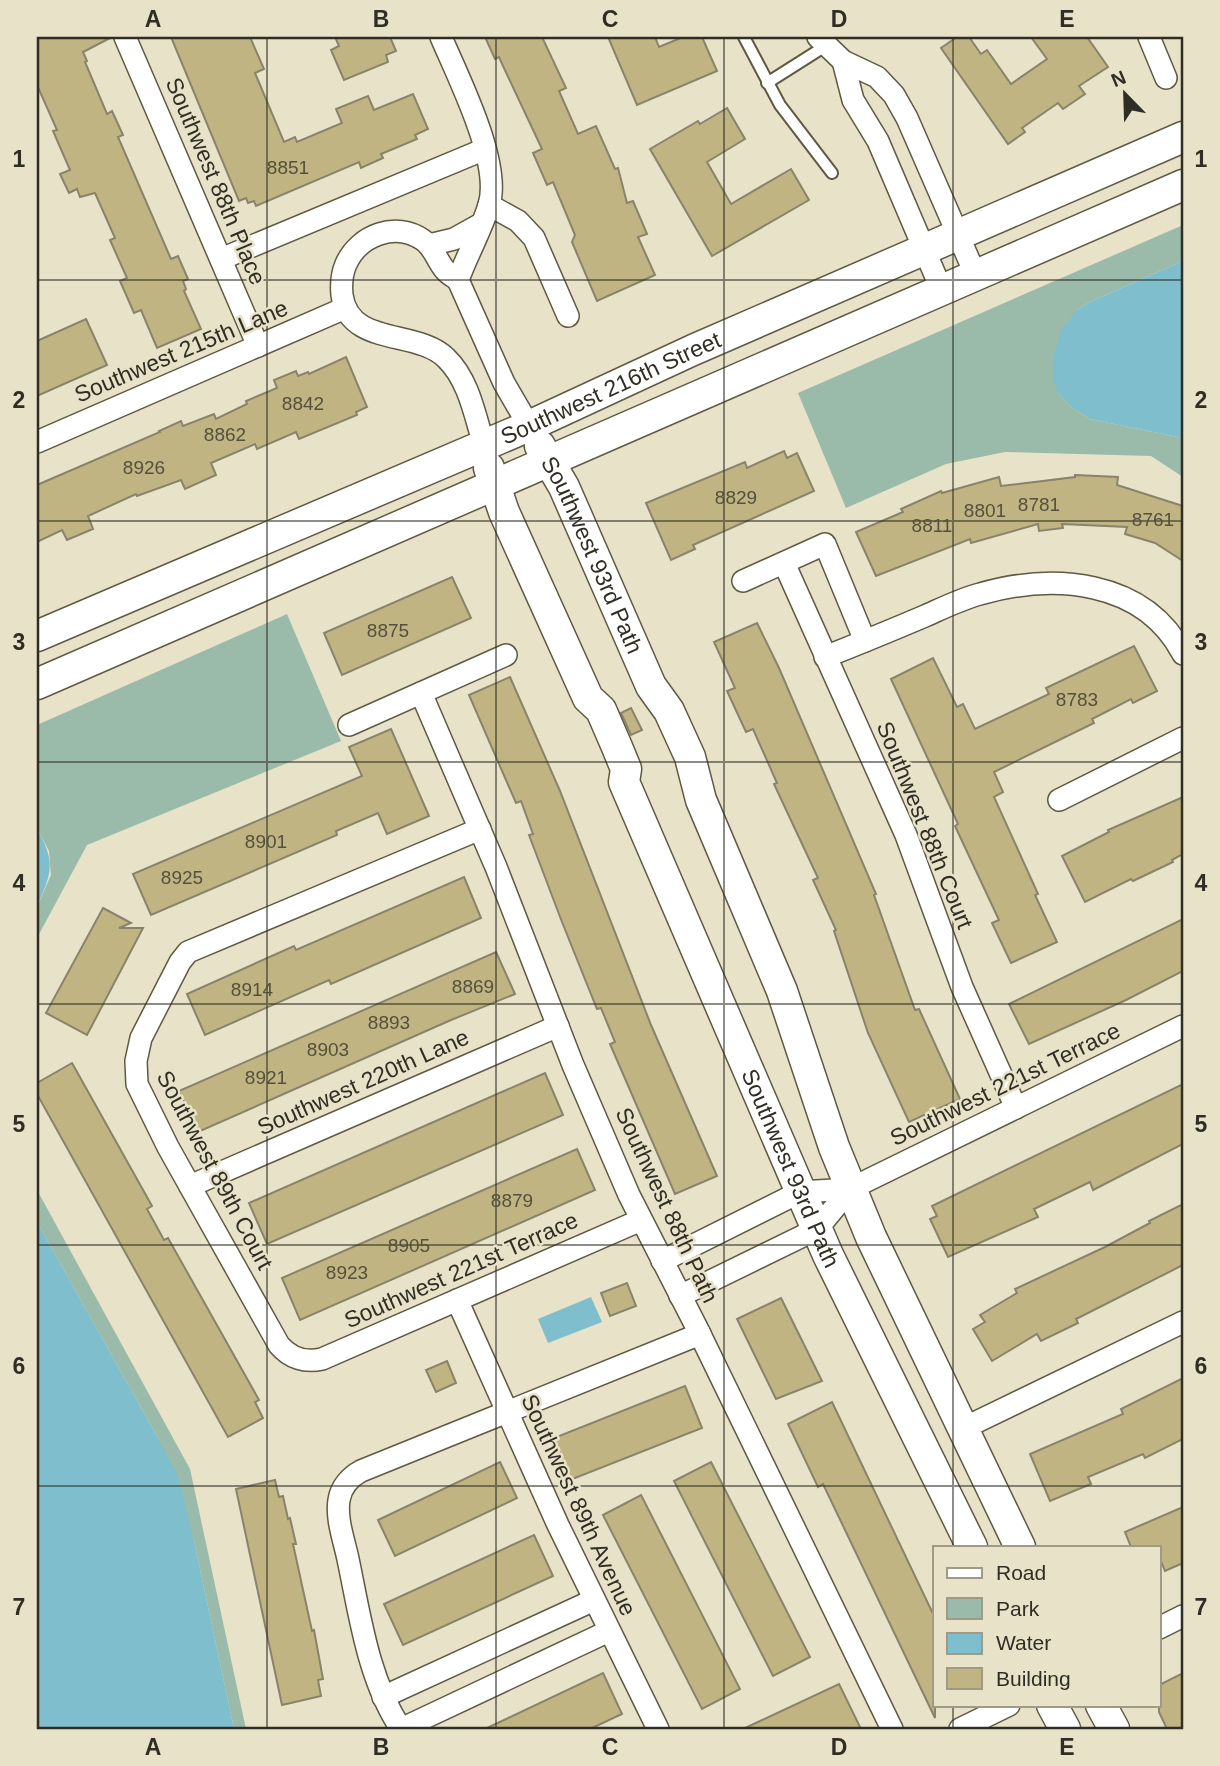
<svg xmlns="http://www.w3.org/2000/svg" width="1220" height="1766" viewBox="0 0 1220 1766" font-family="Arial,sans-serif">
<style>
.green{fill:#9abbaa}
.water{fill:#7ebecd}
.building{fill:#c0b582;stroke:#89836c;stroke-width:2}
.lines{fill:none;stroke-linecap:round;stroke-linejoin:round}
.lane-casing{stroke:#5e5943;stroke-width:14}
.street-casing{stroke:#5e5943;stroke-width:24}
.secondary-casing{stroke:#5e5943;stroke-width:33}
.lane{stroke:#fff;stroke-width:10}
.street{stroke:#fff;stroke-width:21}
.secondary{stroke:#fff;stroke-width:30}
.grid{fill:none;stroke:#302e24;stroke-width:2;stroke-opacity:0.55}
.labels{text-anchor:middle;stroke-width:5;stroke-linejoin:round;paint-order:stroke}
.number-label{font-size:19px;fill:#54503c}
.street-label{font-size:23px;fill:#302e24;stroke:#e8e2c8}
.neatline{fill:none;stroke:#302e24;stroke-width:2.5}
.grid-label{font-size:23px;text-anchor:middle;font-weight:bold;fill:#302e24}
</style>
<rect width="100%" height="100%" fill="#e8e2c8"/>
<!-- green -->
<g class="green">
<polygon points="1183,225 1183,261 1090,302 1077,310 1058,393 1071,407 1090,419 1183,438 1183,477 1151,456 1005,452 946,464 846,508 798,393"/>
<polygon points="287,614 341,741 87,845 37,938 37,907 51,875 49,851 37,828 37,725"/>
<polygon points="37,1190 190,1469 246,1729 234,1729 194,1541 158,1438 37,1222"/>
</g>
<!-- water -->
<g class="water">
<polygon points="1183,261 1183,438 1090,419 1071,407 1058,393 1053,379 1054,355 1061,330 1077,310 1090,302"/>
<path d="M37,828C56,864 52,871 37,907Z"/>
<polygon points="37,1222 158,1438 178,1476 194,1541 234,1729 37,1729"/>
<polygon points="591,1297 602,1322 548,1343 538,1319"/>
</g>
<!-- building -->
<g class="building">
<polygon points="37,37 112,37 83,52 87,61 85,62 107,114 112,111 123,135 118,137 171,259 178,256 188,279 183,281 186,289 184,291 201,329 157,348 141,310 134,313 120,281 127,278 110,240 115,238 95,193 80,197 77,189 69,193 60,174 70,170 53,131 57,130 37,85"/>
<polygon points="171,37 250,37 264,69 255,73 284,142 295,137 297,142 342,123 336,109 368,96 374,110 413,94 428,129 415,135 417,139 381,154 383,158 361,168 359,162 256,206 254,201 248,203 246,198 239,201"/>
<polygon points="335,37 390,37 396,51 386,55 388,62 344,80 331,50 339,46"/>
<polygon points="485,37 542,37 566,88 559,91 578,134 596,126 615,169 618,168 627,203 633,201 647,234 638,237 655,275 597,301 572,242 575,235 553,182 547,185 533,153 542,149 503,66 499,57 495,59"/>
<polygon points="608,37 655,37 659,47 683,37 702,37 717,71 637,105"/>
<polygon points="957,37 969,37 981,54 987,50 1011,84 1047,59 1031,37 1087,37 1108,67 1079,86 1085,94 1063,109 1058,103 1022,128 1025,132 1008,144 941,48"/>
<polygon points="727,108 745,139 707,162 731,204 791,169 809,200 712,256 650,149 698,121 700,124"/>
<polygon points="86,319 107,365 37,396 37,341"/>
<polygon points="346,357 367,407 356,412 357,415 299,439 296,432 257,449 255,444 211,463 216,475 185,489 181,480 137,496 136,494 88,516 93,529 67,540 62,530 37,542 37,485 160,432 159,431 181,421 183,426 214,414 216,419 247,404 246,401 277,388 274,380 296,371 298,376 308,372 309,374"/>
<polygon points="784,451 787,458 797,453 814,491 693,545 695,549 671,560 646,503 745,462 747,468"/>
<polygon points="1075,475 1118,477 1117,485 1183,506 1183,561 1155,543 1125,534 1127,527 1062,524 1063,528 1039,531 1038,524 971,543 970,539 876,576 856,532 903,512 901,509 941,491 942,493 999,477 1001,486 1075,477"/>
<polygon points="452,577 471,618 342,675 324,633"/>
<polygon points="757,623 779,668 876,894 874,895 915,1010 919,1009 960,1099 909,1122 868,1033 834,931 836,930 813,880 818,878 774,784 777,783 753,729 746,732 727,691 735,688 714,642"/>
<polygon points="1134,646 1157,691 1133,703 1131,699 1092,719 1094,723 994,772 1003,792 994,797 1038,894 1035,895 1057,942 1011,963 992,923 999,920 955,826 958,824 891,679 933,658 957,707 963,704 975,729 1049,694 1046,688"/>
<polygon points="510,677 560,791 651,1025 717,1176 675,1194 610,1044 615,1042 601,1008 597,1009 562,922 529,835 533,834 521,801 516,803 469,695"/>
<polygon points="631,708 642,730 631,735 621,713"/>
<polygon points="391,729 429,816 387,834 378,813 336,831 337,835 151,915 133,874 362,776 349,747"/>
<polygon points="1183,797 1183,854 1172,860 1173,862 1133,881 1131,879 1085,902 1062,856 1109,832 1108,830"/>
<polygon points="464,877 481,918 331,984 329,980 205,1035 187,994 294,946 296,950"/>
<polygon points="103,908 131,923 119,928 143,928 87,1035 46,1013"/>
<polygon points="1183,919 1183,971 1126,1000 1029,1044 1009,1004"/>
<polygon points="496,952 515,994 451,1020 198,1132 179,1091"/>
<polygon points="72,1063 152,1206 147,1209 164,1240 168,1238 259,1400 255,1402 263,1418 228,1437 37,1094 37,1083"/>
<polygon points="545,1073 563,1115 267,1244 249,1203"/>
<polygon points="1183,1084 1183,1144 1093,1190 1090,1182 1034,1209 1038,1217 948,1257 930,1219 937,1216 932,1206"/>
<polygon points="577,1149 595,1190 300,1320 282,1278"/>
<polygon points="1183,1204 1183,1265 1076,1319 1078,1323 1041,1341 1037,1334 992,1361 973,1329 985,1322 980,1315 1017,1293 1015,1289 1105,1247 1150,1223 1149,1221"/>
<polygon points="627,1283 636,1306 610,1316 601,1293"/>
<polygon points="781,1298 822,1381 776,1399 737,1319"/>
<polygon points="447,1361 456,1383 436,1392 426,1370"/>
<polygon points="1183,1378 1183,1439 1145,1458 1143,1454 1088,1477 1091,1484 1050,1501 1030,1454 1123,1414 1121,1409"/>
<polygon points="685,1386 702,1428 570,1480 554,1438"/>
<polygon points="832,1402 935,1618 935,1718 823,1484 818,1487 788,1424"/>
<polygon points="500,1462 517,1498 395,1556 378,1520"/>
<polygon points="711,1462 810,1657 773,1676 674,1481"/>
<polygon points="275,1480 279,1497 283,1496 288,1519 290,1518 296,1544 293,1544 312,1631 314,1630 323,1679 318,1680 321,1696 282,1705 236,1489"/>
<polygon points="641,1495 740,1689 702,1709 603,1515"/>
<polygon points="1183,1507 1183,1563 1165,1571 1159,1556 1159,1547 1131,1547 1125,1532"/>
<polygon points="534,1535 553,1576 403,1645 384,1604"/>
<polygon points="603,1673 622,1714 590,1729 485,1729"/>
<polygon points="1183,1673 1183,1729 1167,1729 1159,1712 1159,1685"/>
<polygon points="839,1684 861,1729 743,1729"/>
</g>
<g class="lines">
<defs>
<g id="lane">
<polyline points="744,37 780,105 832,173"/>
<polyline points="767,83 827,45"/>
</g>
<g id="street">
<polyline points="125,37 258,346"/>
<path d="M441,37C458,77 502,163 489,205C481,231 467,255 458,280"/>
<polyline points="818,37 843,61 877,77 894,95 907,118 976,276"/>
<polyline points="1149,37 1166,78"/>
<polyline points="843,61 853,100 878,141 942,291"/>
<polyline points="489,205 518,221 534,238 568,316"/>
<polyline points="429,245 454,239 481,224"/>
<polyline points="221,259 485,149"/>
<polyline points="37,442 345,308"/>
<path d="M484,445C475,416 469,380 446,358C417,329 349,347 342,295C341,285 342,273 346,264C359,235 396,221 423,240C434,247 437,261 445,270C448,274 454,277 458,280L504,383L529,426"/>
<polyline points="784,563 906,835 962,987 1016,1108"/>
<polyline points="743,581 825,544 865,641"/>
<path d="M825,657C858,644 892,630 925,616C943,608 961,599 980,594C1053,573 1144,579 1183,654"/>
<polyline points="421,693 496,867 573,1065 629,1195 696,1326 892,1729"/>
<polyline points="349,725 506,655"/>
<polyline points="1059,800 1183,738"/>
<path d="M480,829L188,952L180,962L141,1038L136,1061L137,1084L168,1147L279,1345C290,1358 305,1363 322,1359L641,1220"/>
<polyline points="190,1186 558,1026"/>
<polyline points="662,1261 800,1192 850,1189 1183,1026"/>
<polyline points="680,1296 817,1229 850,1189"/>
<polyline points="457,1300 558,1525 658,1729"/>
<polyline points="962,1429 1183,1322"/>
<polyline points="1159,1628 1183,1616"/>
<path d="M609,1631L401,1729C368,1679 360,1616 348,1559C344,1540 336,1519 339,1500C341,1487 350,1477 361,1471L700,1334"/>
<polyline points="383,1697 594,1600"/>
<polyline points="960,1729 1009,1705"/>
</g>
<g id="secondary">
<path id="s1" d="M540,446L564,487L651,686L669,711L690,757L701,800L782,991L834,1147L871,1237L1020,1547"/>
<path id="s2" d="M489,468L504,512L588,698L601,710L617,747L626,769L624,782L828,1255L972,1547"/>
<path id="s3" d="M37,636L529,426L693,350L1183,137"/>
<polyline points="37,684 1183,185"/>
<polyline points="1052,1705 1065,1729"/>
<polyline points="1101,1705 1114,1729"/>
</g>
</defs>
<!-- lane casing -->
<use href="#lane" class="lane-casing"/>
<!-- street casing -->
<use href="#street" class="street-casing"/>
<!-- secondary casing -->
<use href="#secondary" class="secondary-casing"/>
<!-- lane -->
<use href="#lane" class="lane"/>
<!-- street -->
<use href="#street" class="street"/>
<!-- secondary -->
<use href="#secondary" class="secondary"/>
</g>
<!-- grid -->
<path class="grid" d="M267,37V1729M496,37V1729M724,37V1729M953,37V1547M37,280H1183M37,521H1183M37,762H1183M37,1004H1183M37,1245H1183M37,1486H1183M953,1705V1729"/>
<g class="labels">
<!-- number labels -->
<g class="number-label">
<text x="288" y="174">8851</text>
<text x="303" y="410">8842</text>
<text x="225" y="441">8862</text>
<text x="144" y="474">8926</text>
<text x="736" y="504">8829</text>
<text x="1039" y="511">8781</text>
<text x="985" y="517">8801</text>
<text x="1153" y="526">8761</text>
<text x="932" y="532">8811</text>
<text x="388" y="637">8875</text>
<text x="1077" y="706">8783</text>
<text x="266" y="848">8901</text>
<text x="182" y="884">8925</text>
<text x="473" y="993">8869</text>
<text x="252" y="996">8914</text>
<text x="389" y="1029">8893</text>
<text x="328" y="1056">8903</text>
<text x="266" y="1084">8921</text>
<text x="512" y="1207">8879</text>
<text x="409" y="1252">8905</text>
<text x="347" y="1279">8923</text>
</g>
<!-- street labels -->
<g class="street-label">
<text transform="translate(216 181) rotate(67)" y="8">Southwest 88th Place</text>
<text transform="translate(181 351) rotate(-23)" y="8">Southwest 215th Lane</text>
<text dy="8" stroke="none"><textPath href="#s3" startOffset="625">Southwest 216th Street</textPath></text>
<text dy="8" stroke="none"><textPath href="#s1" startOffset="121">Southwest 93rd Path</textPath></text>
<text transform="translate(925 825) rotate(68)" y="8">Southwest 88th Court</text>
<text transform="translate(363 1082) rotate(-24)" y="8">Southwest 220th Lane</text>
<text transform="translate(1005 1084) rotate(-26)" y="8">Southwest 221st Terrace</text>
<text dy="8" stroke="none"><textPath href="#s2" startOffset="766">Southwest 93rd Path</textPath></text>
<text transform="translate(215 1170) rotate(62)" y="8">Southwest 89th Court</text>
<text transform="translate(667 1205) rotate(65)" y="8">Southwest 88th Path</text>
<text transform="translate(461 1270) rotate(-24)" y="8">Southwest 221st Terrace</text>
<text transform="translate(579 1505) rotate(65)" y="8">Southwest 89th Avenue</text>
</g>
</g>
<!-- border -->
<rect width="1220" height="1766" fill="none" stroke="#e8e2c8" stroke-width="77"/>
<!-- legend -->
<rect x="933" y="1546" width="228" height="161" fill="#e8e2c8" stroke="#9e9a86" stroke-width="2"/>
<rect x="947" y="1568" width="35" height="10" fill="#ffffff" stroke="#9e9a86" stroke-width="2"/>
<text x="996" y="1580" font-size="21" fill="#302e24">Road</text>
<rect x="947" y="1598" width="35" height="21" fill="#9abbaa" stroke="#9e9a86" stroke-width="2"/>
<text x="996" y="1616" font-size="21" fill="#302e24">Park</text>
<rect x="947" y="1633" width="35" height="21" fill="#7ebecd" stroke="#9e9a86" stroke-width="2"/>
<text x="996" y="1650" font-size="21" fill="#302e24">Water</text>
<rect x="947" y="1668" width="35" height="21" fill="#c0b582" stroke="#9e9a86" stroke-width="2"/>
<text x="996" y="1686" font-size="21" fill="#302e24">Building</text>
<!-- north arrow -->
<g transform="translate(1125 94) rotate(337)" stroke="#e8e2c8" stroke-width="5" paint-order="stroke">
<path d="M0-5L12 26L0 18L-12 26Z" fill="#302e24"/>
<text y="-10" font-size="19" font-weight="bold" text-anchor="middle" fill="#302e24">N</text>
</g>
<rect x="38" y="38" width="1144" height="1690" class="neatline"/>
<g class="grid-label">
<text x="153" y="27">A</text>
<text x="381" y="27">B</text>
<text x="610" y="27">C</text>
<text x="839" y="27">D</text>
<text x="1067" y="27">E</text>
<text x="19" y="167">1</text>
<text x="1201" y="167">1</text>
<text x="19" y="408">2</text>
<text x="1201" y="408">2</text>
<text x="19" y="650">3</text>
<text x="1201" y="650">3</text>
<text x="19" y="891">4</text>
<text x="1201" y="891">4</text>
<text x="19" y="1132">5</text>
<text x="1201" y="1132">5</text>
<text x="19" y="1374">6</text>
<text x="1201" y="1374">6</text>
<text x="19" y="1615">7</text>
<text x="1201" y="1615">7</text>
<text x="153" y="1755">A</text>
<text x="381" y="1755">B</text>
<text x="610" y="1755">C</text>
<text x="839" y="1755">D</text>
<text x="1067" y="1755">E</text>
</g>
</svg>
